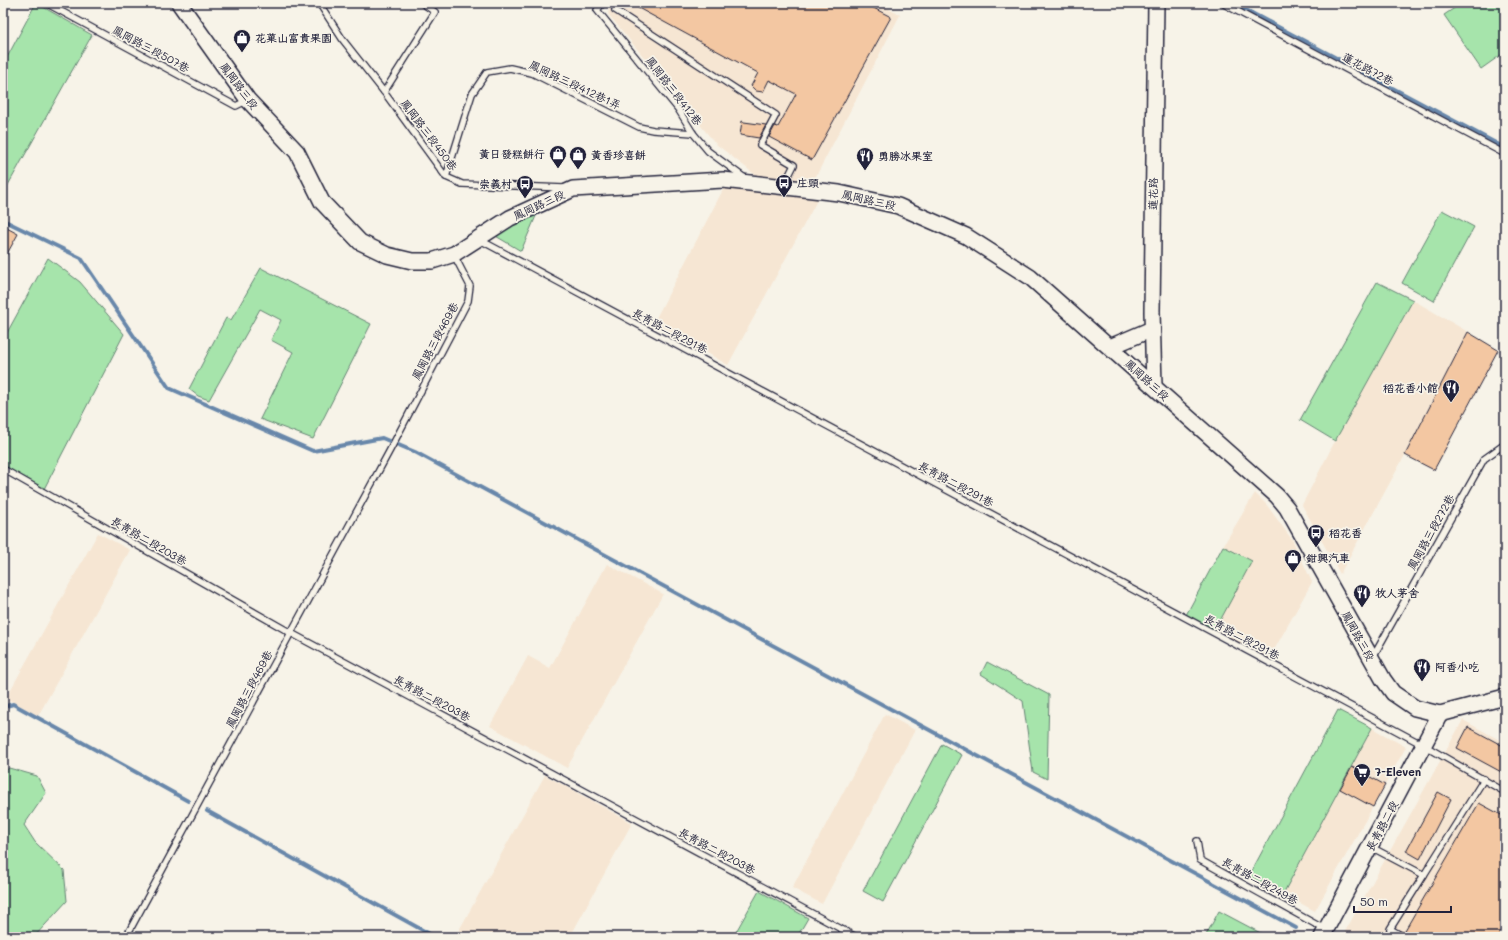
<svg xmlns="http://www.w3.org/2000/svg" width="1508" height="940" viewBox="0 0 1508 940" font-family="Mali,'LXGW WenKai TC',sans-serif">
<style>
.built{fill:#f6e6d3}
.green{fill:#a6e4ab;stroke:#648373}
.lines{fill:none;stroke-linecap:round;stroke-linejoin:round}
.stream{stroke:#6887aa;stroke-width:4}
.building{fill:#f3c7a2;stroke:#22223b}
.lane-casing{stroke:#22223b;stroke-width:8}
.secondary-casing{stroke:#22223b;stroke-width:18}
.lane{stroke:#f7f3e8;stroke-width:5.5}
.secondary{stroke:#f7f3e8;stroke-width:15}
.labels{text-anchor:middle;stroke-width:3.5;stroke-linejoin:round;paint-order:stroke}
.poi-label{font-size:11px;font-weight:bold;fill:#22223b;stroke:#f7f3e8;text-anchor:start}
.street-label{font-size:11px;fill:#22223b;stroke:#f7f3e8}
</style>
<rect width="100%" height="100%" fill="#f7f3e8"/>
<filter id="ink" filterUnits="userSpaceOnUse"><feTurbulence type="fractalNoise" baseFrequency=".025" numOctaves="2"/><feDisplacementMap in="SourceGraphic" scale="8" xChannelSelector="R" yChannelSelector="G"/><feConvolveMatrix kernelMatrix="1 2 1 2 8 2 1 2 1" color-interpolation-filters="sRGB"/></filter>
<g filter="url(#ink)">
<!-- built -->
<g class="built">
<polygon points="610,3 878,3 900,15 813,182 758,177 716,144 608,14"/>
<polygon points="726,184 820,195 728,365 654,322"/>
<polygon points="1413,300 1468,332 1405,455 1340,574 1302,505 1335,441"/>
<polygon points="1255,493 1266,504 1293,541 1312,582 1269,659 1215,630 1251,561 1223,546"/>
<polygon points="98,533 130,550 38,716 6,698"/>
<polygon points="607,564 663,594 567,768 490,726 528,656 550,668"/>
<polygon points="885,714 915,730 822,904 792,888"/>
<polygon points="1463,720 1505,743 1505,937 1342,937"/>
<polygon points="1372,728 1406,747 1315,911 1283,894"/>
<polygon points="545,775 632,823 570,937 466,937 458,932"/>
</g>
<!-- green -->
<g class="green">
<polygon points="36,3 92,35 3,194 3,65"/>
<polygon points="1462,3 1505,3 1505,52 1481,69 1444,15"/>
<polygon points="539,209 521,251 494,235"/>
<polygon points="1442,210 1474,227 1434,301 1402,283"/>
<polygon points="48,258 80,282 124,334 44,489 3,467 3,340"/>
<polygon points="261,268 371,324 313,439 260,419 293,352 271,340 281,320 260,309 209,400 198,396 189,389 226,318 231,320"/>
<polygon points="1377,282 1413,300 1335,441 1300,420"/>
<polygon points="1223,546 1252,561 1215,630 1186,615"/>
<polygon points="987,662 1049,695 1047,779 1033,772 1023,701 981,674"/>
<polygon points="1338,710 1372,728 1283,894 1249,876"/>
<polygon points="942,744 962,755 883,902 863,891"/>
<polygon points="9,768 37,776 46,793 24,825 35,842 64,870 67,901 34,937 3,937 3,773"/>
<polygon points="759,891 808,918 797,937 733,937"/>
<polygon points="1219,911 1268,937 1205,937"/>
</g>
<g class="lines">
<!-- stream -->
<g class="stream">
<polyline points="1233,3 1505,148"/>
<polyline points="3,220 81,258 169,388 313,451 382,438 415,452 1296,928"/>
<polyline points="3,707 13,704 188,801"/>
<polyline points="207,811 435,937"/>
</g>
</g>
<!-- building -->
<g class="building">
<polygon points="629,3 864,3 891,17 812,160 769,137 775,126 778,127 796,94 769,80 763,92 756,91 751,86 758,73"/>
<polygon points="742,121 744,122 766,125 759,138 740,135"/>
<polygon points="3,226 18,234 3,261"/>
<polygon points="1468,332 1498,350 1434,470 1405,455"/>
<polygon points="1468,727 1505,747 1505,774 1457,748"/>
<polygon points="1352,767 1385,785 1373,807 1340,789"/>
<polygon points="1438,792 1451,799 1420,859 1406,851"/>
<polygon points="1479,803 1505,817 1505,937 1408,937 1404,932"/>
</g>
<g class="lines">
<defs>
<g id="lane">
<polyline points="46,3 236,106 246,101"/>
<polyline points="319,3 343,40 384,92 446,177 462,184 564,188"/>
<polyline points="603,3 597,10 678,109 693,133 708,151 746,179"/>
<polyline points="619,3 615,10 776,115 760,145 794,165 784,185"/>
<polyline points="1222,3 1505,154"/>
<polyline points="384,92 435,12 422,3"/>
<polyline points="446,177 472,94 487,72 510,68 532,73 639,127 653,130 693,133"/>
<polyline points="480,240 1425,746 1505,792"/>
<polyline points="3,469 291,633 856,937"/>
<polyline points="1373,657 1484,459 1505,444"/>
<polyline points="1197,841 1200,860 1326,930"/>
<polyline points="1371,847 1424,875 1484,779"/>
<polyline points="126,937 390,450 468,301 470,286 454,255"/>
<polyline points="1404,937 1390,929 1424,875"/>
</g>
<g id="secondary">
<polyline points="179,3 248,100 297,152 322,202 360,242 387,255 412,261 432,261 454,254 510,218 573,189 723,180 839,193 898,206 966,236 1030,277 1277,496 1287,508 1383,679 1393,693 1415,708 1440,714 1505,697"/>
<polyline points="1110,347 1152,329"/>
<polyline points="1154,386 1152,312 1156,3"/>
<polyline points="1322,937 1440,714"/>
</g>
</defs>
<!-- lane casing -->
<use href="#lane" class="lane-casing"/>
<!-- secondary casing -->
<use href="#secondary" class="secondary-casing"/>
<!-- lane -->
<use href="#lane" class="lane"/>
<!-- secondary -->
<use href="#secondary" class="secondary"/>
</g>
</g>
<!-- icons -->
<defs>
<symbol id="shop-pin" viewBox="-11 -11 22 30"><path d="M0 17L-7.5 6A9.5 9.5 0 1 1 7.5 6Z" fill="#22223b" stroke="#f7f3e8"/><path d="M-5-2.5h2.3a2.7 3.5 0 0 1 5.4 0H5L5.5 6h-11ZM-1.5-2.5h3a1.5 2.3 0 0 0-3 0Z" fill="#fff"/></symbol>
<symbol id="restaurant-pin" viewBox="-11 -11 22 30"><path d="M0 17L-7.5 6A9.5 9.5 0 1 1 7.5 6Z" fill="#22223b" stroke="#f7f3e8"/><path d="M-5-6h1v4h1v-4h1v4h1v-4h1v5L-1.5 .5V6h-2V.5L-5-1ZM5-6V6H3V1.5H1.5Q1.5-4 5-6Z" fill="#fff"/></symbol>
<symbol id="bus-pin" viewBox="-11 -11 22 30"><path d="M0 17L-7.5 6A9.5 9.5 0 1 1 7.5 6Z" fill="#22223b" stroke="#f7f3e8"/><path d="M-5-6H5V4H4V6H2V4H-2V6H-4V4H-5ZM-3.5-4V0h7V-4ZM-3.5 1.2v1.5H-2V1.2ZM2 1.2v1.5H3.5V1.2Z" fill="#fff"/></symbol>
<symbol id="supermarket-pin" viewBox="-11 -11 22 30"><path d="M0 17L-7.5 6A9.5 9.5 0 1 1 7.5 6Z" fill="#22223b" stroke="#f7f3e8"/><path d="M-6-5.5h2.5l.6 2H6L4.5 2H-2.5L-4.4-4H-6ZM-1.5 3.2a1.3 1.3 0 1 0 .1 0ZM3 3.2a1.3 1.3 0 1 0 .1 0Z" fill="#fff"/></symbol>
</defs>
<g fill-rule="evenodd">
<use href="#shop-pin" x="232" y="28" width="20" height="27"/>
<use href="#shop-pin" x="548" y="144" width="20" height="27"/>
<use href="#shop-pin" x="568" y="145" width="20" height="27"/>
<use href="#restaurant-pin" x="855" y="146" width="20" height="27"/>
<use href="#bus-pin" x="774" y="173" width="20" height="27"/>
<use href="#bus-pin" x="515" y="174" width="20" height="27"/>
<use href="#restaurant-pin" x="1441" y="378" width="20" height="27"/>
<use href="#bus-pin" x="1306" y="523" width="20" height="27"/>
<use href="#shop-pin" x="1283" y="548" width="20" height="27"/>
<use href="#restaurant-pin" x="1352" y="583" width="20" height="27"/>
<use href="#restaurant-pin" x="1412" y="657" width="20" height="27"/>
<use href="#supermarket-pin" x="1352" y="762" width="20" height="27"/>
</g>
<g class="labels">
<!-- poi labels -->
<g class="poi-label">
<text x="255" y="42">花菓山富貴果園</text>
<text x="545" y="158" text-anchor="end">黃日發糕餅行</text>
<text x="591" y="159">黃香珍喜餅</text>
<text x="878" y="160">勇勝冰果室</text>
<text x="797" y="187">庄頭</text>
<text x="512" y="188" text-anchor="end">崇義村</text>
<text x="1438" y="392" text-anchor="end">稻花香小館</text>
<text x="1329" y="537">稻花香</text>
<text x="1306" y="562">鉗興汽車</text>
<text x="1375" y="597">牧人茅舍</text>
<text x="1435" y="671">阿香小吃</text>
<text x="1375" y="776">7-Eleven</text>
</g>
<!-- street labels -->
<g class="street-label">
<text transform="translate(151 49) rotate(28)" y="4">鳳岡路三段507巷</text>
<text transform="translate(1368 69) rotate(28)" y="4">蓮花路72巷</text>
<text transform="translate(575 85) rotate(25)" y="4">鳳岡路三段412巷1弄</text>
<text transform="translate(239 86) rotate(53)" y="4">鳳岡路三段</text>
<text transform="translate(674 91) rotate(52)" y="4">鳳岡路三段412巷</text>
<text transform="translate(429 135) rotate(53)" y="4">鳳岡路三段450巷</text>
<text transform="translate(1153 194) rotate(-89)" y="4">蓮花路</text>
<text transform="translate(869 200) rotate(13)" y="4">鳳岡路三段</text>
<text transform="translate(539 205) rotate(-25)" y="4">鳳岡路三段</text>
<text transform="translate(670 331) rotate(28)" y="4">長青路二段291巷</text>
<text transform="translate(435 341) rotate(-62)" y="4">鳳岡路三段469巷</text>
<text transform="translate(1147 380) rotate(42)" y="4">鳳岡路三段</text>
<text transform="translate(956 484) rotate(28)" y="4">長青路二段291巷</text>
<text transform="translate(1431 532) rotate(-61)" y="4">鳳岡路三段272巷</text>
<text transform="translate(149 541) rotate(30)" y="4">長青路二段203巷</text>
<text transform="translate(1358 636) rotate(61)" y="4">鳳岡路三段</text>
<text transform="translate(1242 637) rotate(28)" y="4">長青路二段291巷</text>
<text transform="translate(249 689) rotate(-62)" y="4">鳳岡路三段469巷</text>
<text transform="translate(432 698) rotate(28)" y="4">長青路二段203巷</text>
<text transform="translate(1382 826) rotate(-62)" y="4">長青路二段</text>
<text transform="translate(717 851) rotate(28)" y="4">長青路二段203巷</text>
<text transform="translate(1260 881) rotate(29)" y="4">長青路二段249巷</text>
</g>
</g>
<!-- margin -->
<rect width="1508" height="940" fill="none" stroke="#f7f3e8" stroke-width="16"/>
<rect x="8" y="8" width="1492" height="924" fill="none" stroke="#22223b" stroke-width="1.5" filter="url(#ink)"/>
<!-- scale -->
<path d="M1354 906v6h97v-6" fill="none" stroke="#22223b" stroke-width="2"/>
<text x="1360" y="906" font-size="12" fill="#22223b" stroke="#f7f3e8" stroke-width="3" paint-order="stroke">50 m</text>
</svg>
